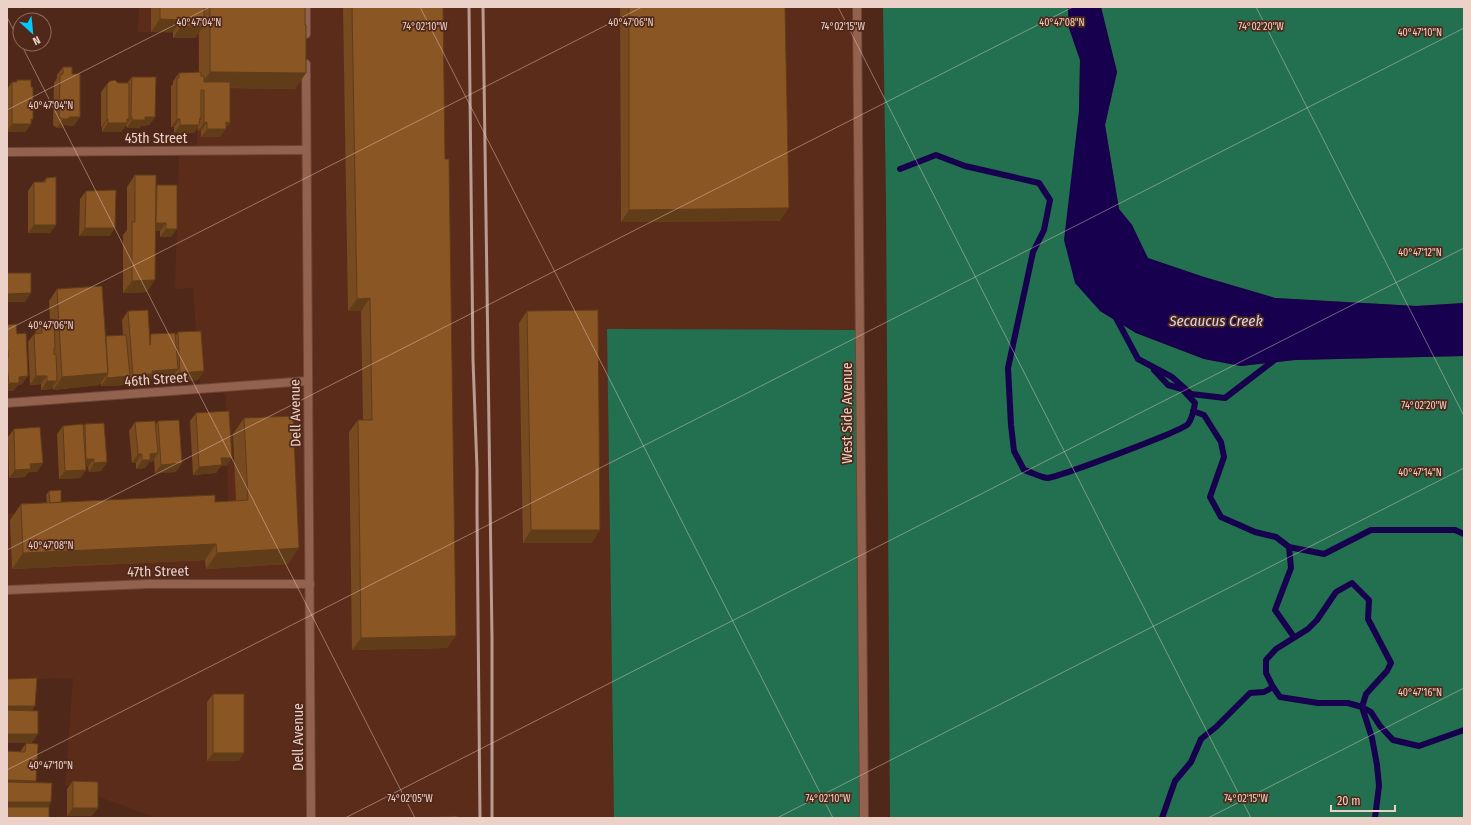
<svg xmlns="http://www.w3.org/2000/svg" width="1471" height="825" viewBox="0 0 1471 825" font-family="'Fira Sans Condensed',sans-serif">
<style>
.built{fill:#5b2c1a}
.green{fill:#227050}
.water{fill:#17014f}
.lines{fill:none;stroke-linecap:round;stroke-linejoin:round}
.stream{stroke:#17014f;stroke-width:6}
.minor-casing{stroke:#6c4638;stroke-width:10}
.tertiary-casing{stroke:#6c4638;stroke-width:10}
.minor{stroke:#93624f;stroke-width:8}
.tertiary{stroke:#93624f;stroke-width:8}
.rail{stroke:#ba9b90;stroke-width:3}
.wall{fill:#774a1f}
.shaded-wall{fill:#613c19}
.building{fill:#8a5624;stroke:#613c19}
.ticks{fill:none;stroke:#ebd1c7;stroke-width:1;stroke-opacity:0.45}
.labels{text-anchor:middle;stroke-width:3.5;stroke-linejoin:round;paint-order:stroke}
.street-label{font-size:14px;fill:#ebd1c7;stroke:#502819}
.water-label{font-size:15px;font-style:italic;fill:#d5d7f3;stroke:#502819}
.ticks-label{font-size:10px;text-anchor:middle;fill:#ebd1c7;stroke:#502819;stroke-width:3.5;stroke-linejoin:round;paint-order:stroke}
</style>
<rect width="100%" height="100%" fill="#502819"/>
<!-- built -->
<polygon class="built" points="139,7 856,7 859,330 607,329 614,818 152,818 152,816 65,785 73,678 7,680 7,514 228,506 226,395 200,384 193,288 175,289 179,156 197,145 198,34 138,32"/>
<!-- green -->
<g class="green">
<polygon points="883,7 1068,7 1069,28 1080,60 1079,111 1100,311 1136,333 1204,359 1241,366 1295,360 1464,356 1464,818 890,818 886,200"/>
<polygon points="1101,7 1464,7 1464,303 1416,306 1275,298 1204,277 1147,258 1132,225 1119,209 1105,125 1117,72"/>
<polygon points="607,329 859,330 864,818 614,818"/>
</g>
<!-- water -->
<polygon class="water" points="1068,7 1101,7 1117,72 1105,125 1119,209 1132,225 1148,258 1204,277 1275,298 1416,306 1464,303 1464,356 1295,360 1241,366 1204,359 1136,333 1100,311 1075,283 1064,240 1079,111 1080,60 1069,28"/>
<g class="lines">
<!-- stream -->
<g class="stream">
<path d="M900,169L936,155L965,166L1039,183L1050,200L1044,230L1033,252L1008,368L1011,425L1014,451L1024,470C1031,472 1040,477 1047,478C1056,478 1182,431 1188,424C1192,419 1194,409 1195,403L1182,389L1168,385L1154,370"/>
<polyline points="1115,316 1138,359 1172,377 1191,394 1225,398 1277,358"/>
<polyline points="1193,411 1204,415 1221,442 1224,457 1210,497 1221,517 1255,532 1276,537 1289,547"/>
<polyline points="1294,637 1275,610 1291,568 1289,547 1324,554 1371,530 1455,530 1464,534"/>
<polyline points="1162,818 1175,781 1191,762 1201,739 1216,727 1250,693 1264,692 1273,687"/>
<polyline points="1375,818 1379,786 1377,765 1372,738 1362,707 1366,694 1387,671 1391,663 1368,619 1369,600 1352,583 1336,592 1317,620 1308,629 1276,649 1266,660 1266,673 1273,687 1280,697 1318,703 1348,703 1362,707 1371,712 1380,726 1393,740 1419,746 1464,730"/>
</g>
<defs>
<g id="minor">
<polyline points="306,7 306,34"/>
<polyline points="306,64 311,818"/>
<polyline points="7,152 306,150"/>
<polyline points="7,403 307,381"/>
<polyline points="7,590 148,584 310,584"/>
</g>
<polyline id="tertiary" points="857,7 864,818"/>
</defs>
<!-- minor casing -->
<use href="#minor" class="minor-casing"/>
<!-- tertiary casing -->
<use href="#tertiary" class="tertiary-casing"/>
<!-- minor -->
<use href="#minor" class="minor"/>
<!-- tertiary -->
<use href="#tertiary" class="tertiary"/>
<!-- rail -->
<g class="rail">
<polyline points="469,7 473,360 477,469 477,513 480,818"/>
<polyline points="483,7 492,638 492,818"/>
</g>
</g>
<!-- wall -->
<g class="wall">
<polygon points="151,7 305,7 295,89 230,88 226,128 220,137 201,137 201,131 198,131 198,127 194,133 174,133 174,127 171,127 171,86 173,84 173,81 179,73 199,73 199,33 195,38 173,38 173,32 151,32"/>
<polygon points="343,7 443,7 447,648 352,650 349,432 358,420 363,420 361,311 348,311"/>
<polygon points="620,7 785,7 780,221 621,222"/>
<polygon points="63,67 72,74 74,126 64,125 62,128 57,128 53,125 54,83 57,78 57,75"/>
<polygon points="132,77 155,117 149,125 141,126 139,128 127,128 126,125 121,132 102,132 102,127 101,127 101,92 107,84 127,83"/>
<polygon points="17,80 31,87 33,119 31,122 31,124 25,132 7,132 7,89 12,82 16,82"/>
<polygon points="135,175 156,186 157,185 171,237 160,237 160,231 156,231 147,292 123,293 123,235 127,230 127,187"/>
<polygon points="46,178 56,225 50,233 28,233 28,191 34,182 43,182"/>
<polygon points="86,191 110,236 79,236 80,199"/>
<polygon points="57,289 106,336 123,335 122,320 128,311 150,336 151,334 176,335 178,332 198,380 174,382 173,375 172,377 149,379 146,382 127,384 127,381 124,385 101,386 101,383 99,385 53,390 53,387 51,389 41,390 41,384 30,385 28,342 34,334 36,334 35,329 41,321 50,321 49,301"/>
<polygon points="527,311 592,543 523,543 519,323"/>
<polygon points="7,325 17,334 22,384 18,385 13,391 7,391"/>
<polygon points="196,413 227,466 221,466 216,473 193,475 190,421"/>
<polygon points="244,418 288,564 206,569 205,560 12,569 10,520 21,504 47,503 46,495 49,491 61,502 215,502 236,501 233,434"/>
<polygon points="158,421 176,472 155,473 154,459 152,462 149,462 145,468 136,469 136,463 132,463 129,431 135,422 156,424"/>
<polygon points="85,424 107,462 101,471 89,472 88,467 86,467 86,470 80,478 59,479 57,434 63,426 83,427"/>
<polygon points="14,429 37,472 29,472 25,477 9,478 8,437"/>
<polygon points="213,694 244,753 238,761 207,761 207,702"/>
<polygon points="26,743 36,781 34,783 51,802 48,807 49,818 20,752"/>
<polygon points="73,781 92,816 67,816 67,789"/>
</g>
<!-- shaded-wall -->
<g class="shaded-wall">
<polygon points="160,19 181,20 173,32 151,32"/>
<polygon points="181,26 204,26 195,38 173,38"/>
<polygon points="210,72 306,73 295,89 199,87"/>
<polygon points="70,117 80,117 74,126 64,125 62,128 57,128 63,119"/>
<polygon points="131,117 132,117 121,132 102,132 108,123 129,119 126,123"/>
<polygon points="145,117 155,117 149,125 141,126 139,128 127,128 132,120"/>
<polygon points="200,118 201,119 197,125 199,125 194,133 174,133 180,125"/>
<polygon points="31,119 33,119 30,124 31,124 25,132 7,132 7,131 12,124"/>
<polygon points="107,119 108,119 102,127 101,127"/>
<polygon points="177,119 180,119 174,127 171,127"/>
<polygon points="207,122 201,131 198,131 204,123"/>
<polygon points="226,122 230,123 220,137 201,137 207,129"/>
<polygon points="789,208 780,221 621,222 629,210"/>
<polygon points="156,223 166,223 160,231 150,231"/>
<polygon points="34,225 56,225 50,233 28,233"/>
<polygon points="85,228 115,228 110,236 79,236"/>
<polygon points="166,229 177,229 171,237 160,237"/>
<polygon points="155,280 147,292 123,293 132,281"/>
<polygon points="31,293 25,302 7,302 7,294"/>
<polygon points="370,298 361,311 348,311 357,299"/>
<polygon points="178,369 172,377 149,379 146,382 127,384 133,375 152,371"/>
<polygon points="204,371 198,380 174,382 180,373"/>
<polygon points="108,373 99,385 53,390 62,377"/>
<polygon points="28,376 22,384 18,385 13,391 7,391 7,386 9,383 19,377"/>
<polygon points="36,376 47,376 41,384 30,385"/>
<polygon points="130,376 124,385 101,386 107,378"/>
<polygon points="47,381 57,381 51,389 41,390"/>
<polygon points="158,453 152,462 149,462 145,468 136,469 142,460 150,454"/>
<polygon points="138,454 142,454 136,463 132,463"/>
<polygon points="221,458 232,458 227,466 221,466 216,473 193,475 199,467"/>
<polygon points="86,459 94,459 88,467 80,467"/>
<polygon points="107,462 101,471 89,472 94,463"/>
<polygon points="43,463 37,472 29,472 25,477 9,478 15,470 30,464"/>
<polygon points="182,463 176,472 155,473 161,465"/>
<polygon points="86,470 80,478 59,479 65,471"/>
<polygon points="531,530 600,530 592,543 523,543"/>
<polygon points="216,544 205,560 12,569 23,553"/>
<polygon points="299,548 288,564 206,569 217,553"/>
<polygon points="456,636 447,648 352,650 361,638"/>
<polygon points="7,706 35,706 30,714 7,714"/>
<polygon points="7,734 38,734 32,743 7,743"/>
<polygon points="213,753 244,753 238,761 207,761"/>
<polygon points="7,780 36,781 30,789 7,788"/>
<polygon points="7,802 51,802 45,810 7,810"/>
<polygon points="73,808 98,808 92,816 67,816"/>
</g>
<!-- building -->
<g class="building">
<polygon points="160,7 204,7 204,26 181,26 181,20 160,19"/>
<polygon points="210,7 305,7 305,25 306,25 306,73 210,72"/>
<polygon points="352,7 443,7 445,159 449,159 456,636 361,638 358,420 372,420 370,298 357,299"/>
<polygon points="629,7 785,7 789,208 629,210"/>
<polygon points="63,67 72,67 72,74 80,74 80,117 70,117 67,119 63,119 59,117 60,75 63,74"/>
<polygon points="201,72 201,76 204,76 204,82 230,82 230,123 226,122 226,129 207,129 207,122 204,123 204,90 201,90 201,119 200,118 199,125 180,125 180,119 177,119 177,78 179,78 179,73"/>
<polygon points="132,77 156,77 155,117 145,117 145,120 132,120 132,117 131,117"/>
<polygon points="17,80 31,80 31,87 33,87 33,119 31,119 31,124 12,124 12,82 17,82"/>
<polygon points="115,80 118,83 129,83 129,119 127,119 127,123 108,123 108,119 107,119 107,84 110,81"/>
<polygon points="135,175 156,175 155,280 132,281 132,222 135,222"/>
<polygon points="56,177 56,225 34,225 34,182 45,182 46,181 46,178"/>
<polygon points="157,185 177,185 177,229 166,229 166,223 156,223"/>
<polygon points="116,190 115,228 85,228 86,191"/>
<polygon points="7,273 31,273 31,293 7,294"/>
<polygon points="102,286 108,373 62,377 57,289"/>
<polygon points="148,310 150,345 151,334 175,333 178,369 152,371 152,374 133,375 128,311"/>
<polygon points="598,310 600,530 531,530 527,311"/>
<polygon points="41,321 54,321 55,349 54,348 54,355 56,354 57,381 47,381 47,376 36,376 34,334 42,333"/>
<polygon points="16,324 17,334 26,333 28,376 19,377 19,383 9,383 7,367 7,358 8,358 8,351 7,351 7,325"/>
<polygon points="201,331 204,371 180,373 178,332"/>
<polygon points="126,335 130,376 107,378 107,375 108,373 106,336"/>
<polygon points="229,411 232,458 221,458 222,465 199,467 196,413"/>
<polygon points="293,416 299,548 217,553 216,544 23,553 21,504 215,495 215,502 248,500 244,418"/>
<polygon points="179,420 182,463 161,465 158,421"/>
<polygon points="155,421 158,453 150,454 150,460 142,460 142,454 138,454 135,422"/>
<polygon points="104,423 107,462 94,463 94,459 86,459 85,424"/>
<polygon points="83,424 86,470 65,471 63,426"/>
<polygon points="40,427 43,463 30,464 31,469 15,470 14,429"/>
<polygon points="61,490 61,502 50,503 49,491"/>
<polygon points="37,678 35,706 7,706 7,679"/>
<rect x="213" y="694" width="31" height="59"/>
<polygon points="7,710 38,711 38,734 7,734"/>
<polygon points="26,743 38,744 36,781 7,780 7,751 25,752"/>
<polygon points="73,781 98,782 98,808 73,808"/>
<polygon points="7,782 52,783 51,802 7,802"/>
<rect x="7" y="807" width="42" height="11"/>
<polygon points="457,816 457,818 421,818"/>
</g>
<!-- ticks -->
<path class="ticks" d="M420,7L833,818M838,7L1251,818M1256,7L1464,416M7,17L20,43M21,44L415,818M7,110L210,7M7,330L642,7M7,550L1073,7M7,770L1464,28M345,818L1464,248M777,818L1464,468M1208,818L1464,688"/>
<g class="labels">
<!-- street labels -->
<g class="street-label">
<text x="156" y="143">45th Street</text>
<text transform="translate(156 379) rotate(-4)" y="5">46th Street</text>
<text transform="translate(295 413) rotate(-91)" y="5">Dell Avenue</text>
<text transform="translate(847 413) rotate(-90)" y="5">West Side Avenue</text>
<text transform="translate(158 571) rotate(-1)" y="5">47th Street</text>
<text transform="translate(298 737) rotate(-90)" y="5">Dell Avenue</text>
</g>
<!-- water labels -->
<g class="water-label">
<text x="1216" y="326">Secaucus Creek</text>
</g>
</g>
<g class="ticks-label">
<text x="199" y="26">40°47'04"N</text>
<text x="631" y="26">40°47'06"N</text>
<text x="1062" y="26">40°47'08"N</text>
<text x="425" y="30">74°02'10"W</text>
<text x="843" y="30">74°02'15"W</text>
<text x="1261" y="30">74°02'20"W</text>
<text x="1420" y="36">40°47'10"N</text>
<text x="51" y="109">40°47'04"N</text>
<text x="1420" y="256">40°47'12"N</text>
<text x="51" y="329">40°47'06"N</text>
<text x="1424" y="409">74°02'20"W</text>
<text x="1420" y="476">40°47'14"N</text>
<text x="51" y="549">40°47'08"N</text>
<text x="1420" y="696">40°47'16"N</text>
<text x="51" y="769">40°47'10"N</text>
<text x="410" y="802">74°02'05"W</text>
<text x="828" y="802">74°02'10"W</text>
<text x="1246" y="802">74°02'15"W</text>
</g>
<!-- border -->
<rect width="1471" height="825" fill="none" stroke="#ebd1c7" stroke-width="16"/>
<!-- north arrow -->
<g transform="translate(32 32) rotate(153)"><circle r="19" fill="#502819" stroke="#8e6c5f"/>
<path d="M0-3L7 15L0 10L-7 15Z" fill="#00cbf9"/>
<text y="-6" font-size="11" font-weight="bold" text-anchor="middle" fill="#ebd1c7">N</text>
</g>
<!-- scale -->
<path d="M1331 805v6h64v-6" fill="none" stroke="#ebd1c7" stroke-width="2"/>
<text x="1337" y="805" font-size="12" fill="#ebd1c7" stroke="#502819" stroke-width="3" paint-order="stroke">20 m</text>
</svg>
